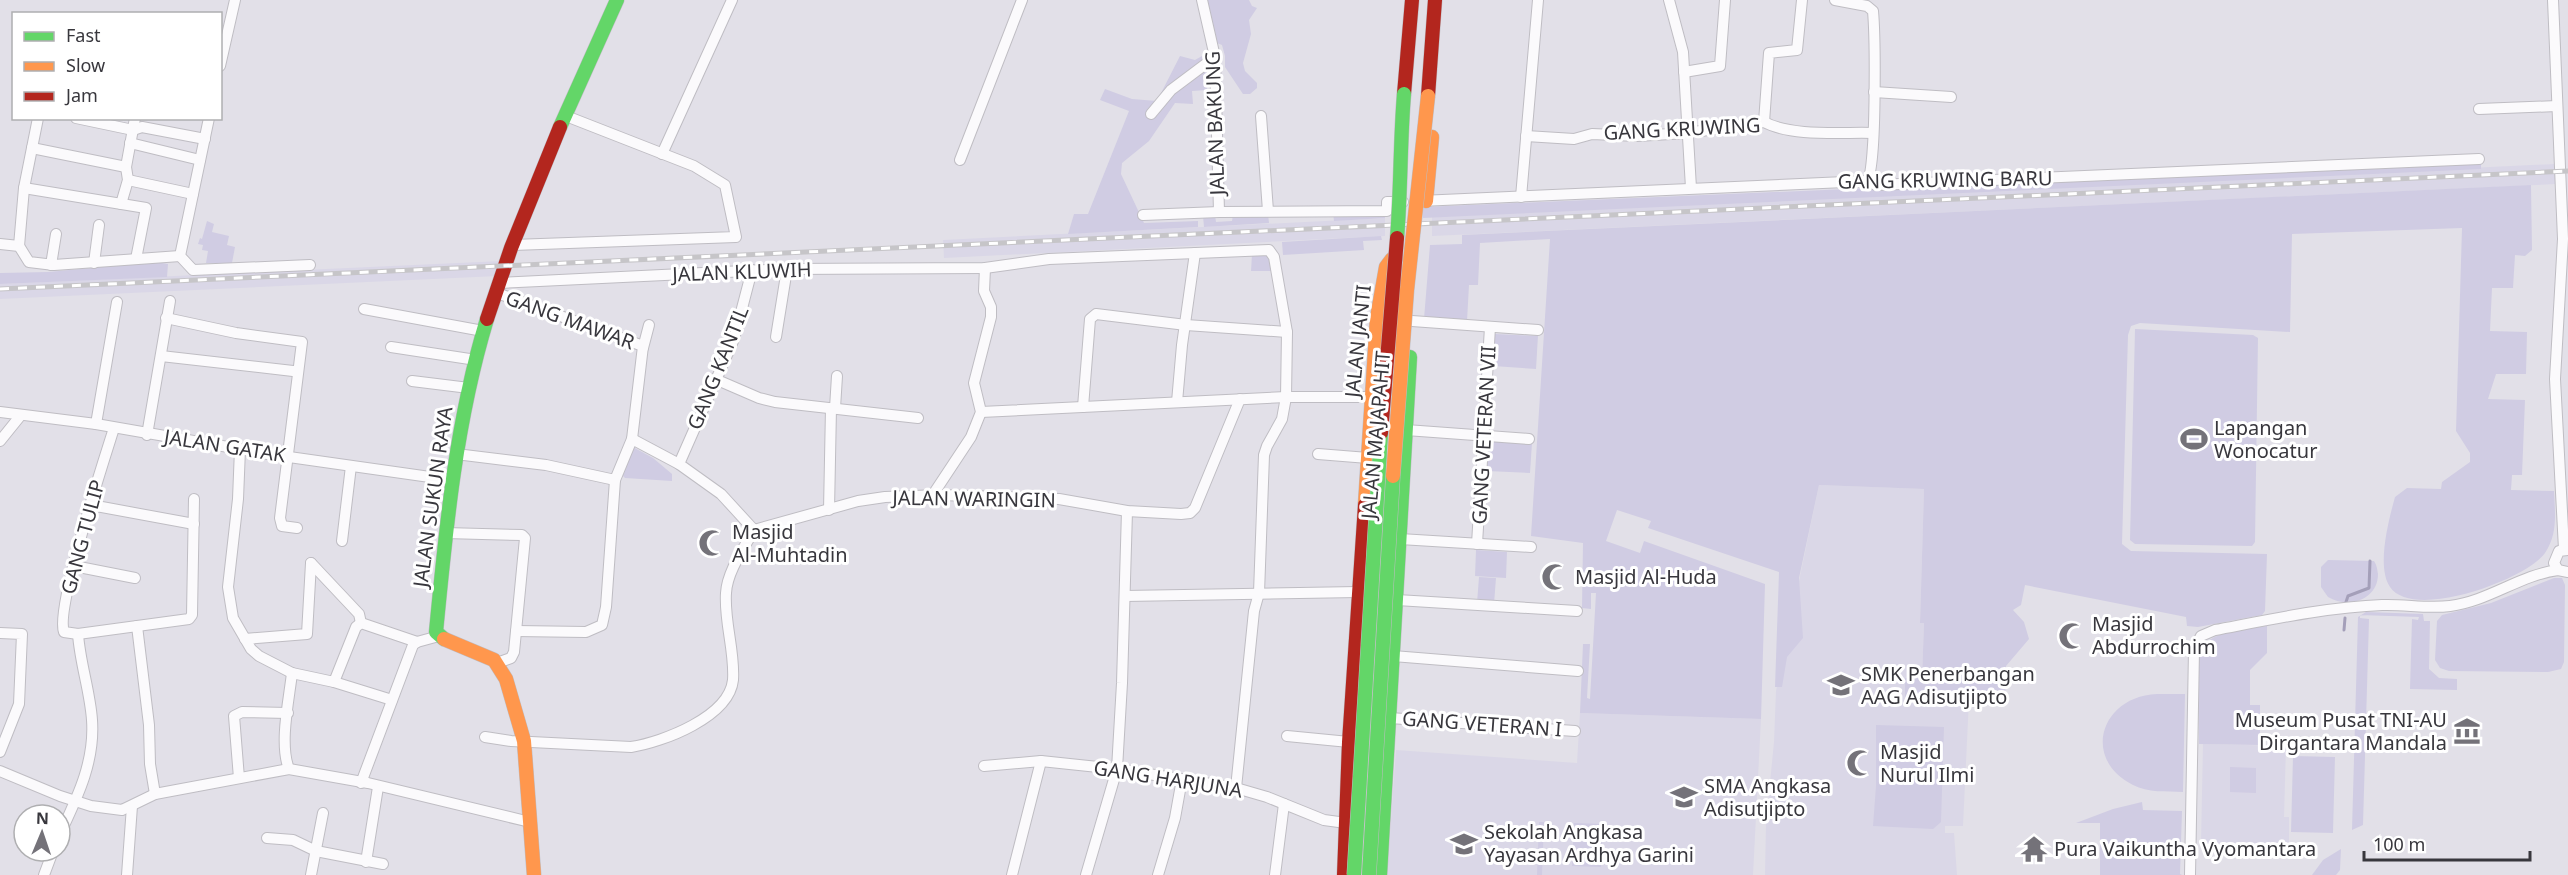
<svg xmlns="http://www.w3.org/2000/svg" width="2568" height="875" viewBox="0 0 2568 875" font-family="'Noto Sans',sans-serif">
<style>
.built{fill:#dad7e7}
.green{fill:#d0cce3}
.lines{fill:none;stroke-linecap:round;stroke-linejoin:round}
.stream{stroke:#a49fb9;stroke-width:3}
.street-casing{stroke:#bfbdc3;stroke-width:12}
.fast-casing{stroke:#bfbdc3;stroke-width:15}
.slow-casing{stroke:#bfbdc3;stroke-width:15}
.jam-casing{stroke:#bfbdc3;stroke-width:15}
.street{stroke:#fbfafc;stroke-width:10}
.fast{stroke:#63d668;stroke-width:14}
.slow{stroke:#ff974d;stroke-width:14}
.jam{stroke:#b3261e;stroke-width:14}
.rail-casing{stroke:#c6c5c8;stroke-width:5}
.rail{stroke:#fff;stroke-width:3;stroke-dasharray:9;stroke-linecap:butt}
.fast-bridge-casing{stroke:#bfbdc3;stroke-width:15;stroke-linecap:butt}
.slow-bridge-casing{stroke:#bfbdc3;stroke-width:15;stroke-linecap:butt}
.jam-bridge-casing{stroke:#bfbdc3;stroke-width:15;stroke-linecap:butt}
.fast-bridge{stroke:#63d668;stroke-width:14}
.slow-bridge{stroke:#ff974d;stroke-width:14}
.jam-bridge{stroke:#b3261e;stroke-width:14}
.labels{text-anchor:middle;stroke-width:6;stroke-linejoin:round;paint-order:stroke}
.street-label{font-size:20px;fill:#38373d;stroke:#fff}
.poi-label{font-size:20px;fill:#38373d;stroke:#fff;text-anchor:start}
</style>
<rect width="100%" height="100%" fill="#e2e0e8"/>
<!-- built -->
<g class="built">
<polygon points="2555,164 2556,184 1432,236 1432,217"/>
<polygon points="1385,218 1385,236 944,258 943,240"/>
<polygon points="502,261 498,276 0,299 0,284"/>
<polygon points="1819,485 1924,489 1920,622 1924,623 1922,678 1905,697 1969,699 1963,826 1945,826 1945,833 1954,833 1957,875 1765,875 1766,824 1774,742 1776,691"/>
<polygon points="1580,713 1761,719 1753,875 1387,875 1396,750 1577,763"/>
<polygon points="2203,744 2286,746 2284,817 2289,817 2289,847 2201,844"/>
</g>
<!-- green -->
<g class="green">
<polygon points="1205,0 1249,0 1252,6 1257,8 1249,20 1251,34 1243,63 1245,71 1257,83 1257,88 1250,94 1243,94 1225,67 1225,56 1222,45 1217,43"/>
<polygon points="1180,56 1195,60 1202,56 1213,65 1213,75 1206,76 1207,90 1192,91 1193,104 1175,103 1149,141 1122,163 1121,174 1144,223 1198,221 1198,227 1068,234 1074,214 1088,214 1129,111 1100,100 1105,89 1132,99 1157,101"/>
<polygon points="2481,162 2481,169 1423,218 1423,207"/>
<path d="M2531,185L2532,250L2525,256L2515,255L2513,288H2492L2490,331L2527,332L2526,374H2496L2488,399L2525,400L2522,475H2512L2511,490L2554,491C2555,513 2558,534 2545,553C2526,580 2413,621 2390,587C2376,567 2389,519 2395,497L2407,488L2441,489L2442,482L2470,462V453L2456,431L2462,228L2292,234L2290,332L2140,323L2131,326L2128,335L2122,544L2131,551L2267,554L2265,611L2262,615L2198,627L2187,626L2186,617L2025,585L2021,605L2013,610L2024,622L2029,639L2006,666L2005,700L1905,697V678H1922L1924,623H1920L1924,489L1819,485L1799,578L1803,638L1787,657L1782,687H1775L1779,572L1648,528L1651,521L1617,510L1606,541L1640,553L1644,541L1765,584L1761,719L1580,713L1583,644H1590L1587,698L1590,699L1596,593H1591V609L1582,608L1583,543L1531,536L1550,239L1480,243L1478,285H1469L1467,321L1424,319L1430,245L1462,244V235Z"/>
<polygon points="1384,212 1385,218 1334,221 1333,213"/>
<polygon points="1268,214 1269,223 1204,227 1203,216 1215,215 1216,222 1232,221 1233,215"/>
<polygon points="207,221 214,224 212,232 229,236 227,245 235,247 232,263 206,263 208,251 202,250 203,245 198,244 200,238 202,239"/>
<polygon points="1381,236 1382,240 1363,241 1364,250 1283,255 1282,242"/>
<polygon points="1252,254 1269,254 1273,271 1251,271"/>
<polygon points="156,262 168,264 167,277 0,284 0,273 48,272"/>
<polygon points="2135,329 2253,335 2258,338 2255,542 2252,546 2135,544 2130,540"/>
<polygon points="1495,334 1538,336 1536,369 1493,366"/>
<polygon points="1489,441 1532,443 1530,473 1487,471"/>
<polygon points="631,446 653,458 672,474 672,481 625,478 620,473"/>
<polygon points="1476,550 1507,552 1506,578 1475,576"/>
<path d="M2328,560L2374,561C2377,566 2377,568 2378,574C2378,600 2348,609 2328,597L2321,587V567Z"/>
<polygon points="1479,577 1496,578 1494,604 1477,603"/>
<polygon points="2554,578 2562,578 2565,585 2564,662 2561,669 2548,672 2449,671 2440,668 2435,660 2437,621 2442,615 2491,603"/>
<polygon points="2366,612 2423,614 2424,621 2430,621 2429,669 2439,678 2457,679 2457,690 2410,689 2412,619 2418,620 2419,617 2360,615 2360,618 2369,619 2363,825 2352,830 2358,617"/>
<path d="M2267,626V653L2250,670V705H2260V745L2199,744V655C2207,629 2244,630 2267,626Z"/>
<path d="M2157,694H2185L2183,792C2166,791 2148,793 2133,785C2080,758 2102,696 2157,694Z"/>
<polygon points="1876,725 1944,727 1941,822 1933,829 1873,826 1876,786"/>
<polygon points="2293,756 2335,757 2333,833 2291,832"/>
<polygon points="2230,767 2256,768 2256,793 2230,792"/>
<polygon points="2142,802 2143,810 2182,811 2180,874 2182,875 2100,875 2100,823 2076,823 2113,809"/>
<polygon points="1539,822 1544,822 1542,875 1537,875"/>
<polygon points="1574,823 1602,824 1601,867 1572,866"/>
<polygon points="2341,849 2340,870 2336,875 2312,875 2323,860"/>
</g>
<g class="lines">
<!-- stream -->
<g class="stream">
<polyline points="2346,602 2348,596 2369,588 2370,561"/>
<polyline points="2344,630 2345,618"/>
</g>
<defs>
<g id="street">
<polyline points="1202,0 1215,57 1219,212"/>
<polyline points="1669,0 1683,52 1691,188"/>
<path d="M1835,0L1867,6L1873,11C1875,34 1877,171 1867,181"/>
<polyline points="2553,0 2563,239 2555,379 2564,549 2568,548"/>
<polyline points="220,66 235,0"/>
<polyline points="1684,72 1720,66 1725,0"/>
<polyline points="1874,92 1951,97"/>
<polyline points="2479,109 2557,106"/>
<polyline points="1151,114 1171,90 1215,57"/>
<polyline points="1261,116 1268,211"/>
<polyline points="76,118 133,130 142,127 205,139"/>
<polyline points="209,118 180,256 193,270 310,265"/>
<polyline points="1764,122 1769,53 1797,50 1802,0"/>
<path d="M1526,136L1574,139L1592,134L1637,136L1687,133L1764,122C1792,137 1842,132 1873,133"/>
<polyline points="130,143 200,160"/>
<polyline points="32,148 126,167"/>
<polyline points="662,154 732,0"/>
<polyline points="960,160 1022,0"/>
<polyline points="128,180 193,194"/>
<polyline points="24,188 146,208 136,259"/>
<polyline points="1521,197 1538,0"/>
<polyline points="1420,201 1867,181 1876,185 2479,159"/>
<polyline points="121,204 128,180 126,167 135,118"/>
<polyline points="1143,215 1219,212 1387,211 1387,202 1403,202"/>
<polyline points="0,244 19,246 29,262 54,265 180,256"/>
<polyline points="513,245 736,237 725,185 694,166 566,116"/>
<polyline points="19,246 24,188 38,118"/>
<polyline points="94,263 99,225"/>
<polyline points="51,265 56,234"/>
<polyline points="500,283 787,269 985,268 1049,259 1269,250 1274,257 1287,332 1286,397 1282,419 1267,446 1264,455 1259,593 1254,611 1236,788"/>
<polyline points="497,293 643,346 632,439"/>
<polyline points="364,309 483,331"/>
<polyline points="166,318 236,333 302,342 280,518 282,526 297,528"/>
<polyline points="1412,321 1538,330"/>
<polyline points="776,337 787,269"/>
<polyline points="391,347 476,360"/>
<polyline points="643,348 649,325"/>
<polyline points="161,356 293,371"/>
<polyline points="715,379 759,398 775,402 918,418"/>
<polyline points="412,381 469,388"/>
<polyline points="1177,402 1182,345 1195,253"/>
<polyline points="1083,407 1090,319 1096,314 1186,325 1287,332"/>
<polyline points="835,408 837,376"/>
<polyline points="0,412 96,424 268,454 451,480"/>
<polyline points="981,412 1286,397 1372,397"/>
<polyline points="96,424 117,302"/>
<path d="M114,428C104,460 55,609 64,632L78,634L189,619L192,615L194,499"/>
<polyline points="1406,430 1529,439"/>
<polyline points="147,435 170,301"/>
<polyline points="0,441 21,415"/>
<polyline points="240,449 238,499 228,587 233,618 251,649 259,656 292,673 334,682 356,627 361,623 417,642"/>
<polyline points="456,454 546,465 615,480 632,439 679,464 721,494 754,530 858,501 885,497 940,495 1059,499 1127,511 1181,514 1190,513 1195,508 1240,399"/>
<polyline points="1318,454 1368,458"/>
<polyline points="679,464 734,339 752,270"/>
<polyline points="932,496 971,437 981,412 974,383 991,317 991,307 984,291 985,268"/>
<polyline points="91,505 194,524"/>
<polyline points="829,510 831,408"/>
<polyline points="445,533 522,535 525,538 514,652 511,658 497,663"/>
<polyline points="1400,539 1531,547"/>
<polyline points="342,541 351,466"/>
<polyline points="1477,544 1490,327"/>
<polyline points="2568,550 2559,551 2554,563 2558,570 2568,572"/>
<polyline points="311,563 359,614 361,623"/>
<polyline points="74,566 135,578"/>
<polyline points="1125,596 1358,592"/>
<polyline points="1397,600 1577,611"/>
<polyline points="137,626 149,725 150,764 155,794"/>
<polyline points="516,631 586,632 602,625 606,607 615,480"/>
<polyline points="0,633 22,634 19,704 0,752"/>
<polyline points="245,639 307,634 311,563"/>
<polyline points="1393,656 1578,671"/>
<polyline points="334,682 392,700"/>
<polyline points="1390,718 1575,731"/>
<polyline points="1287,736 1349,742"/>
<path d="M485,737L511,741L631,747C663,742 729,717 733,680C735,651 724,622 726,593C727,572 744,548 754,530"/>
<polyline points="984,766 1041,761 1117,769 1236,788 1267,797 1324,820 1346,823"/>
<path d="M289,769C279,744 289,700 292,673"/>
<polyline points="0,771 60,796 91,806 122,810 155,794 289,769 368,783 530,822"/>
<polyline points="239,778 234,716 242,712 288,713"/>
<polyline points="361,783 413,645 417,642 439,636"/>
<path d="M60,834C77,798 95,762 92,720C90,691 80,663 78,634"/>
<polyline points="267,838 293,840 316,851 383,864"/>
<polyline points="366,862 378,787"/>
<polyline points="44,875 53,851"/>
<polyline points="127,875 132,806"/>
<polyline points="311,875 323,813"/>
<polyline points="1012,875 1041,761"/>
<polyline points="1086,875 1117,769 1122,683 1127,511"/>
<polyline points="1158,875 1175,818 1182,779"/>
<polyline points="1275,875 1284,804"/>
<path d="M2190,875L2194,650L2201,636L2215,630C2268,620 2328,607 2382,605C2405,604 2427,609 2450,606C2489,601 2520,575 2558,570"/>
</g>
<g id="fast">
<polyline points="560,127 617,0"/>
<path d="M444,639L436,632C446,527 456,421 487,319"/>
<polyline points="1380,875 1410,357"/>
</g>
<g id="slow">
<polyline points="1426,201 1432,137"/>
<polyline points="1365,505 1377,318 1386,267 1392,259 1396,258"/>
<polyline points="444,639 494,660 506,679 524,741 534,875"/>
</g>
<g id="jam">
<polyline points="1404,94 1412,0"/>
<polyline points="1428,96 1435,0"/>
<polyline points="487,319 511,248 560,127"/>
<polyline points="1344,875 1349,742 1365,505"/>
</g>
</defs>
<!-- street casing -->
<use href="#street" class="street-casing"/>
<!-- fast casing -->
<use href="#fast" class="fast-casing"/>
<!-- slow casing -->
<use href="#slow" class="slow-casing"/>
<!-- jam casing -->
<use href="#jam" class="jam-casing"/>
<!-- street -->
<use href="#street" class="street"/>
<!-- fast -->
<use href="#fast" class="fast"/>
<!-- slow -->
<use href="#slow" class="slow"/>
<!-- jam -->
<use href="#jam" class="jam"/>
<defs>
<polyline id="rail" points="0,289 2568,171"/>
</defs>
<!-- rail casing -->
<use href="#rail" class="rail-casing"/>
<!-- rail -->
<use href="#rail" class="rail"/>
<defs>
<g id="fast-bridge">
<path d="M1397,238C1401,190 1400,142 1404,94"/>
<polyline points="1354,875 1381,433"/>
<polyline points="1369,875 1393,476"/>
</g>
<polyline id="slow-bridge" points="1393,476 1407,290 1428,96"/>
<polyline id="jam-bridge" points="1381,433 1397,238"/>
</defs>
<!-- fast-bridge casing -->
<use href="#fast-bridge" class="fast-bridge-casing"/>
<!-- slow-bridge casing -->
<use href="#slow-bridge" class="slow-bridge-casing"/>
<!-- jam-bridge casing -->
<use href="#jam-bridge" class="jam-bridge-casing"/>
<!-- fast-bridge -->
<use href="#fast-bridge" class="fast-bridge"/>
<!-- slow-bridge -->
<use href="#slow-bridge" class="slow-bridge"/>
<!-- jam-bridge -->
<use href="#jam-bridge" class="jam-bridge"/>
</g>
<!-- icons -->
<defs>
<symbol id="stadium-bare" viewBox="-9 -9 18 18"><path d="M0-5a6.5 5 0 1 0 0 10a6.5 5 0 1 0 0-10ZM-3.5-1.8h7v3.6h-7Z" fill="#747279" stroke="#fff" stroke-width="2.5" paint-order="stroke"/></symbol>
<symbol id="mosque-bare" viewBox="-9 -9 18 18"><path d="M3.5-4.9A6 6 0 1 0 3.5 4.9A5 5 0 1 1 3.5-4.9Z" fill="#747279" stroke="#fff" stroke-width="2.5" paint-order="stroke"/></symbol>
<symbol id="school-bare" viewBox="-9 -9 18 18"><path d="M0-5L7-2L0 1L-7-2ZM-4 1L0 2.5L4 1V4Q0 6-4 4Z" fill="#747279" stroke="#fff" stroke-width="2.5" paint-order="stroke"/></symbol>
<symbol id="museum-bare" viewBox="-9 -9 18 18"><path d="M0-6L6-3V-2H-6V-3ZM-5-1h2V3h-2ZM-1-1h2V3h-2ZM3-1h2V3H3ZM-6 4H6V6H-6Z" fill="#747279" stroke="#fff" stroke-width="2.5" paint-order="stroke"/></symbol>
<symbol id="temple-bare" viewBox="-9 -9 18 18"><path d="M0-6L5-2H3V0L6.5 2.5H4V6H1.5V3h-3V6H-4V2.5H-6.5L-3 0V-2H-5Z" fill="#747279" stroke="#fff" stroke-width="2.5" paint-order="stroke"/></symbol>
</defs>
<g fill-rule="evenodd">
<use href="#stadium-bare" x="2175" y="420" width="38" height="38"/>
<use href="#mosque-bare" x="693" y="524" width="38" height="38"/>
<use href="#mosque-bare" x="1536" y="558" width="38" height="38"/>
<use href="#mosque-bare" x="2053" y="617" width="38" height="38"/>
<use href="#school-bare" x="1822" y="666" width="38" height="38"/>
<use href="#museum-bare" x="2448" y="712" width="38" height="38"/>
<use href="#mosque-bare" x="1841" y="744" width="38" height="38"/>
<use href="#school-bare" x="1665" y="778" width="38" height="38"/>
<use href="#school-bare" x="1445" y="825" width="38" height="38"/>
<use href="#temple-bare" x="2015" y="830" width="38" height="38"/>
</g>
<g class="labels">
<!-- street labels -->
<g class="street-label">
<text transform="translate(1215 123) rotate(-92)" y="7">JALAN BAKUNG</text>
<text transform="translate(1682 129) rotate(-3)" y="7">GANG KRUWING</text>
<text transform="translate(1945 180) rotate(-1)" y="7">GANG KRUWING BARU</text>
<text transform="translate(742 272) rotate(-2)" y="7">JALAN KLUWIH</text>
<text transform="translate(570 320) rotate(20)" y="7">GANG MAWAR</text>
<text transform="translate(1358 341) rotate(-84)" y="7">JALAN JANTI</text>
<text transform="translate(718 368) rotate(-68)" y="7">GANG KANTIL</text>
<text transform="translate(1376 435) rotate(-85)" y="7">JALAN MAJAPAHIT</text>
<text transform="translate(1484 435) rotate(-87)" y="7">GANG VETERAN VII</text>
<text transform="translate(225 446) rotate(9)" y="7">JALAN GATAK</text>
<text transform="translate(433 497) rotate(-82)" y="7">JALAN SUKUN RAYA</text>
<text transform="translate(974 499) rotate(1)" y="7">JALAN WARINGIN</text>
<text transform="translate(83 537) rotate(-75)" y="7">GANG TULIP</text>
<text transform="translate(1482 724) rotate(4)" y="7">GANG VETERAN I</text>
<text transform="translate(1168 779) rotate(9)" y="7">GANG HARJUNA</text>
</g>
<!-- poi labels -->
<g class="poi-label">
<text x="2214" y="435">Lapangan<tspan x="2214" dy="23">Wonocatur</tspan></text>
<text x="732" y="539">Masjid<tspan x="732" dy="23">Al-Muhtadin</tspan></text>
<text x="1575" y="584">Masjid Al-Huda</text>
<text x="2092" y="631">Masjid<tspan x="2092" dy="23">Abdurrochim</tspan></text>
<text x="1861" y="681">SMK Penerbangan<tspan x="1861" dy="23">AAG Adisutjipto</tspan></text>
<text x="2447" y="727" text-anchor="end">Museum Pusat TNI-AU<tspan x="2447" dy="23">Dirgantara Mandala</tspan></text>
<text x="1880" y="759">Masjid<tspan x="1880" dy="23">Nurul Ilmi</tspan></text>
<text x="1704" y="793">SMA Angkasa<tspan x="1704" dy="23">Adisutjipto</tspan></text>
<text x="1484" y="839">Sekolah Angkasa<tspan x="1484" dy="23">Yayasan Ardhya Garini</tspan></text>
<text x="2054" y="856">Pura Vaikuntha Vyomantara</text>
</g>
</g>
<!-- legend -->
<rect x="12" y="12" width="210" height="108" fill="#ffffff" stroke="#afafb1" stroke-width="1.5"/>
<rect x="24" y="32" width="30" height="9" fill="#63d668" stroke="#afafb1" stroke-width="1.5"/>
<text x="66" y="42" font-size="18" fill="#38373d">Fast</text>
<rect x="24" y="62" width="30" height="9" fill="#ff974d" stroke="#afafb1" stroke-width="1.5"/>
<text x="66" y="72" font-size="18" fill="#38373d">Slow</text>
<rect x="24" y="92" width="30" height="9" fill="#b3261e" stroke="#afafb1" stroke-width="1.5"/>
<text x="66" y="102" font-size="18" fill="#38373d">Jam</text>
<!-- north arrow -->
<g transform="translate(42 833) rotate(2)"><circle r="28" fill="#ffffff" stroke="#afafb1" stroke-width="1.5"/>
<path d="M0-4.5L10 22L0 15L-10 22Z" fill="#747279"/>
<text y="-9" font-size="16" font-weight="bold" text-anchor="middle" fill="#38373d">N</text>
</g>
<!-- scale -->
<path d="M2364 851v9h166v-9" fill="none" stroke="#38373d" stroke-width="3"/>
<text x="2373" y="851" font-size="18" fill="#38373d" stroke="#ffffff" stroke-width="4.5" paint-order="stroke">100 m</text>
</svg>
